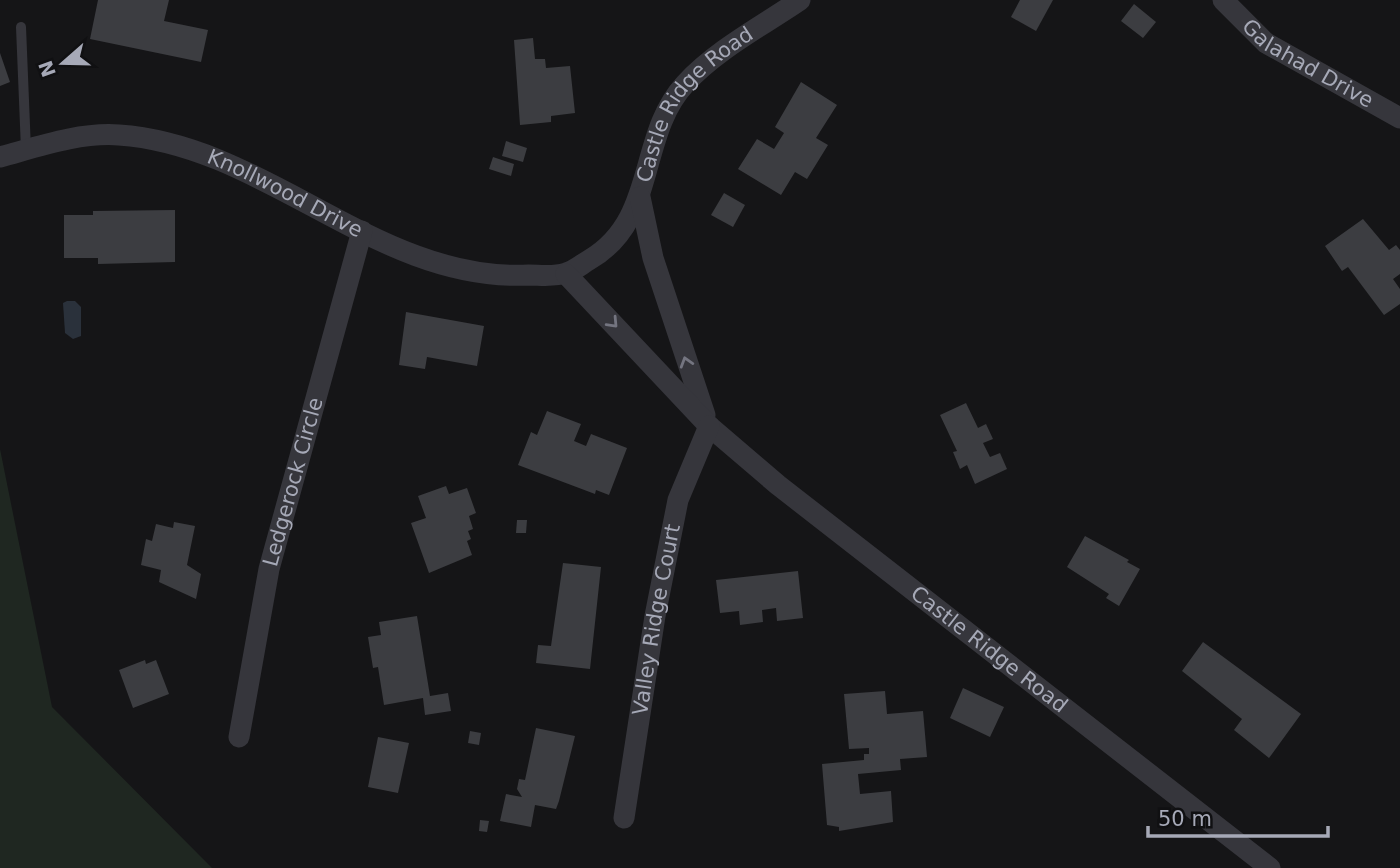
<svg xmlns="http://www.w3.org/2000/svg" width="1400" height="868" viewBox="0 0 1400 868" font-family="'DejaVu Sans',sans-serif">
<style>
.green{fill:#1f2721}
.water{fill:#2a313b}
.building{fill:#3c3d41}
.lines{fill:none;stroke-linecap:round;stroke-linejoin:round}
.service{stroke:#36363c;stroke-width:10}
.minor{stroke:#36363c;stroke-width:21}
.oneway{stroke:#747580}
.labels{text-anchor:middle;stroke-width:6;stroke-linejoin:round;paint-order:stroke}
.street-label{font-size:21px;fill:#a6a9b7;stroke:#101012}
</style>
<rect width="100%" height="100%" fill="#151517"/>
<!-- green -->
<polygon class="green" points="0,449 52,707 212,868 0,868"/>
<!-- water -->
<polygon class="water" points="67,301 75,301 81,307 81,336 73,339 65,333 63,303"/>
<!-- building -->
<g class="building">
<polygon points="98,0 169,0 164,21 208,30 201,62 90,39"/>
<polygon points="1020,0 1053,0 1036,31 1011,17"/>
<polygon points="1134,4 1156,22 1143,38 1121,21"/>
<polygon points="533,38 535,59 545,59 546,68 570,66 575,113 551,116 551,122 520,125 514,40"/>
<polygon points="0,53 10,82 0,86"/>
<polygon points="801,82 837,105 816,138 828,145 807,179 795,172 781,195 738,169 757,139 774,149 784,133 775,127"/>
<polygon points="506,141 527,148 523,162 502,156"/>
<polygon points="493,157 514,164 511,176 489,169"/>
<polygon points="724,193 745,205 733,227 711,215"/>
<polygon points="175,210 175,262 98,264 98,258 64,258 64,215 93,215 93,211"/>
<polygon points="1363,219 1389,250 1396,245 1400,250 1400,274 1393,279 1400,289 1400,304 1384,315 1348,267 1342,271 1325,246"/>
<polygon points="406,312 484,326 477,366 427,357 425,369 399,365"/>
<polygon points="966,403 978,428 986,424 993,439 983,443 990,457 1000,453 1007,469 975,484 967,465 960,469 953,452 957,451 940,415"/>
<polygon points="547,411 581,424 574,441 586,446 591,434 627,448 609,495 596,490 595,494 518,465 531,432 537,435"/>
<polygon points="446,486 449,494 467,488 476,513 469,516 473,529 468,531 471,539 467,541 472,555 429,573 411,523 426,518 418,496"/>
<polygon points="517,520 527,520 526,533 516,533"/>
<polygon points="174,522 195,526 187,565 201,574 196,599 159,582 161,570 141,565 146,539 152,541 156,524 173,528"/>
<polygon points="1085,536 1129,560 1127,562 1140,569 1119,606 1106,598 1109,594 1067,567"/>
<polygon points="563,563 601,567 590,669 536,663 538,645 551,646"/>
<polygon points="798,571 803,618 777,621 776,608 762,610 763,622 740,625 739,611 720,613 716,580"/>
<polygon points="417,616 430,696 448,693 451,711 425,715 423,698 384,705 378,667 373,668 368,637 381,635 379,622"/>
<polygon points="1203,642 1301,714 1269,758 1234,730 1242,719 1182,671"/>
<polygon points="145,660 146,664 156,660 169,694 133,708 119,670"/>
<polygon points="963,688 1004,707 990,737 950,718"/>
<polygon points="885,691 887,714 923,711 927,757 900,759 901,770 858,774 860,794 891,791 893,822 839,831 839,827 827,825 822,764 864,760 864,754 869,754 869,748 849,749 844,694"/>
<polygon points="536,728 575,736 559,801 556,809 535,805 531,827 500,821 506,794 522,797 517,789 519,779 525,780"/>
<polygon points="470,731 481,733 479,745 468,743"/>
<polygon points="378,737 409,743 398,793 368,787"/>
<polygon points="480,820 489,821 487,832 479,831"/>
</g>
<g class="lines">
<!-- service -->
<polyline class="service" points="21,27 26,150"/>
<!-- minor -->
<g class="minor">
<path id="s1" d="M1223,0L1266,43L1400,118"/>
<path id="s2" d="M0,157C37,147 80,132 119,135C267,145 378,283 529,275C540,275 555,277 566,273C574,271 582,264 589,260C658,220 637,136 685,84C716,50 762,26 800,0"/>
<polyline points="640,197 653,258 705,415"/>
<path id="s3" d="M566,274L709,426L778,485L1270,868"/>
<path id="s4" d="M239,737L269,569L362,231"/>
<path id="s5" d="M624,818L655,616L678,500L709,426"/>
</g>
</g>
<!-- one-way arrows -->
<defs><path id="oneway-chevron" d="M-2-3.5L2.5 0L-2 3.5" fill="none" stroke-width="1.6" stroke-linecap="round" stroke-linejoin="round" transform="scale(1.75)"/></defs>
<g class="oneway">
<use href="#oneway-chevron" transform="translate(613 323) rotate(47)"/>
<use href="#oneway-chevron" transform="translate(686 362) rotate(-107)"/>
</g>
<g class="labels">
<!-- street labels -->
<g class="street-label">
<text dy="7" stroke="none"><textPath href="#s1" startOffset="107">Galahad Drive</textPath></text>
<text dy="7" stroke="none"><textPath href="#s2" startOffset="817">Castle Ridge Road</textPath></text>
<text dy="7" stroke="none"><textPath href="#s2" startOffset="299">Knollwood Drive</textPath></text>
<text dy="7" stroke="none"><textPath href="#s4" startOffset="261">Ledgerock Circle</textPath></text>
<text dy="7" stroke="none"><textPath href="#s5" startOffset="201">Valley Ridge Court</textPath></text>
<text dy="7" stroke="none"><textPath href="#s3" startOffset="567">Castle Ridge Road</textPath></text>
</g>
</g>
<!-- north arrow -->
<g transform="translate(63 63) rotate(250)" stroke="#101012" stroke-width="5" paint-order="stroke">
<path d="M0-5L12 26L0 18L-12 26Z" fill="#a6a9b7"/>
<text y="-10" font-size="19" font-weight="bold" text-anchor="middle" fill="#a6a9b7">N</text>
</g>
<!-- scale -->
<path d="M1148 826v10h180v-10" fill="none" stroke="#a6a9b7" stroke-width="3.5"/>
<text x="1158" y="826" font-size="21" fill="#a6a9b7" stroke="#101012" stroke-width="5" paint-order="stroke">50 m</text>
</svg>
